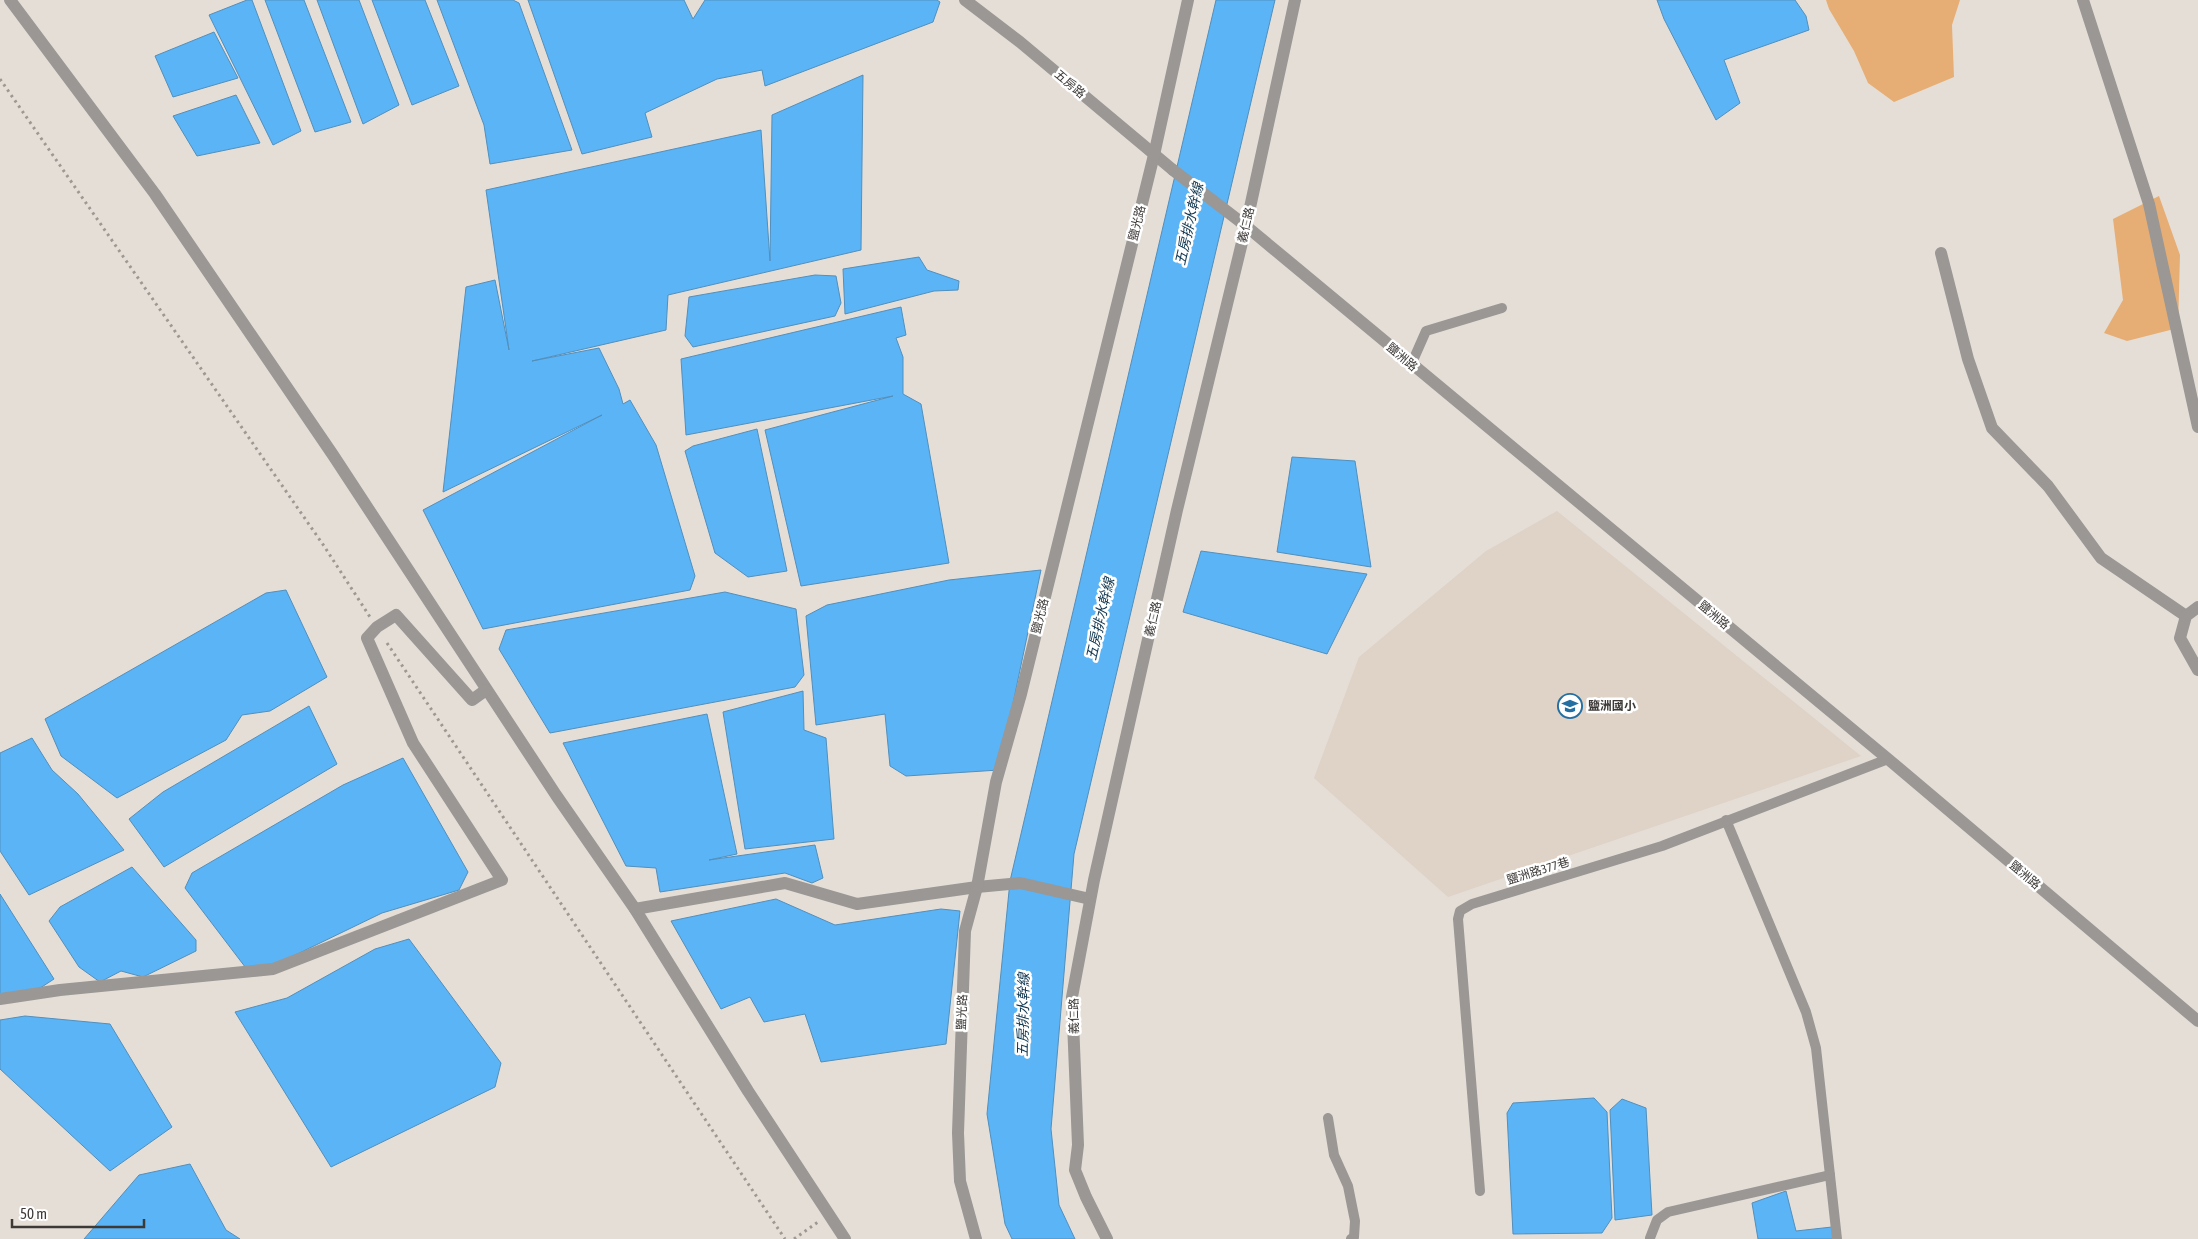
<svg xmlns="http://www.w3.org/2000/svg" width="2198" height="1239" viewBox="0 0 2198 1239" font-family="'Asap Condensed','Noto Sans TC',sans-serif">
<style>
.built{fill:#dfd2c6}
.green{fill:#e6ae74}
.water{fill:#5ab4f6;stroke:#518fbd}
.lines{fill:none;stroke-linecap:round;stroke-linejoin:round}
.path{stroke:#9e9893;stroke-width:3;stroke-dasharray:2.5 4;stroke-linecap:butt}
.service{stroke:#9a9794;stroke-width:10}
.minor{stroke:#9a9794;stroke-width:12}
.tertiary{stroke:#9a9794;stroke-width:12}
.labels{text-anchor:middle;stroke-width:5;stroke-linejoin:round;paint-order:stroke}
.street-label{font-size:12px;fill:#3c3937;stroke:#fff}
.poi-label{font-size:12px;font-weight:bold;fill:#3c3937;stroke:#fff;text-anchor:start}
.water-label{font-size:14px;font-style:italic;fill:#103650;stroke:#fff}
</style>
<rect width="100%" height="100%" fill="#e5ded7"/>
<!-- built -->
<polygon class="built" points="1557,511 1861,756 1448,897 1314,778 1359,657 1486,551"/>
<!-- green -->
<g class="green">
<polygon points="1826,0 1960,0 1952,25 1954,77 1894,102 1868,83 1854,51 1829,9"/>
<polygon points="2159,196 2180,255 2178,328 2127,341 2104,333 2123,300 2113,219"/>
</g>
<!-- water -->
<g class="water">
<polygon points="247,0 252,0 301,131 273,145 209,15"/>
<polygon points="265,0 304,0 351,122 315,132"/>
<polygon points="317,0 359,0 399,105 363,124"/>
<polygon points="372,0 425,0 459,86 412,105"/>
<polygon points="437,0 513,0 519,3 572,150 490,164 484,125"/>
<polygon points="528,0 684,0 693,19 705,0 937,0 940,2 933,22 765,86 762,70 717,79 645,113 652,137 582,154"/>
<polygon points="1216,0 1275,0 1074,854 1051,1129 1059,1205 1075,1239 1012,1239 1005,1224 987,1114 1010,881"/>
<polygon points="1657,0 1795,0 1806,16 1809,30 1724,60 1740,103 1716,120 1664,19"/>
<polygon points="214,32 238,78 173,97 155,56"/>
<polygon points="863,75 861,250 668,295 666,330 532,361 599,348 619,389 623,404 630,400 656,445 695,576 690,590 483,629 423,510 602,415 443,492 466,287 495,280 509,350 486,190 761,130 770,261 772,115"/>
<polygon points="236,95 260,143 197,156 173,116"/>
<polygon points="919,257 927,270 959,281 958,290 934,291 845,314 843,269"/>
<polygon points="815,275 836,276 841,303 835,316 693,347 685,336 689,297"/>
<polygon points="901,307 906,335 896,338 903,357 903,394 921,404 949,563 801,586 765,430 893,396 686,435 681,359"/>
<polygon points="757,429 787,571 748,577 715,553 685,451 693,446"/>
<polygon points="1292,457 1355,461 1371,567 1277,552"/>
<polygon points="1201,551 1367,574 1327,654 1183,612"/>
<polygon points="1041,570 999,770 906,776 890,766 885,714 816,725 806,616 827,605 949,580"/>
<polygon points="286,590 327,677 270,711 242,715 226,740 117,798 61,756 45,719 266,593"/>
<polygon points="725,592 796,609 804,675 795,687 550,733 499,649 506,630"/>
<polygon points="803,691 804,730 826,738 834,839 745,849 723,712"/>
<polygon points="309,706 337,764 164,867 129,819 163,792"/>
<polygon points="707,714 737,854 709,860 815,845 823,878 812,883 785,873 660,892 656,868 626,866 563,743"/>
<polygon points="32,738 52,770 78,794 124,850 29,895 0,851 0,753"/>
<polygon points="403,758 468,872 459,890 382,913 252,976 185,888 192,873 343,785"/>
<polygon points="132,867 196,940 196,951 143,977 121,971 100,982 79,967 49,921 60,907"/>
<polygon points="0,894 54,979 31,994 0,995"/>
<polygon points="776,899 835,925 941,909 960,911 946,1044 821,1062 805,1014 764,1022 750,997 721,1009 671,921"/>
<polygon points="409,939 501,1063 495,1087 331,1167 235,1012 287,998 375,949"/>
<polygon points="25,1016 110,1024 172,1127 110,1171 0,1069 0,1020"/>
<polygon points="1594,1098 1607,1112 1612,1218 1602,1233 1513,1234 1507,1113 1513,1103"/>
<polygon points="1622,1099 1646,1108 1652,1215 1615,1220 1610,1110"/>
<polygon points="190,1164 226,1230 240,1239 84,1239 139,1175"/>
<polygon points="1786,1191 1796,1231 1832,1227 1834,1239 1758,1239 1752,1203"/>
</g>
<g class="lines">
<!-- path -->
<g class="path">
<polyline points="0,79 324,546 370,617"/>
<polyline points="387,643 785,1239"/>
<polyline points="794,1239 818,1222"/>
</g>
<!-- service -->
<g class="service">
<polyline points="1411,365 1426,331 1502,308"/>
<polyline points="1726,820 1806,1012 1816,1048 1837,1239"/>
<polyline points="1328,1118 1334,1155 1348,1186 1355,1221 1354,1237 1351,1239"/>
<polyline points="1480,1191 1458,919 1460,911 1472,904 1662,846 1888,759"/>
<polyline points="1650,1238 1657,1220 1668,1212 1830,1175"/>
</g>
<!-- minor -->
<g class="minor">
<polyline points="10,0 155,194 333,455 556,795 635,909 748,1091 845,1239"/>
<polyline points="965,0 1020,42 1173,170"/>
<polyline points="2083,0 2149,204 2198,427"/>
<polyline points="1246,226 1295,0"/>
<polyline points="1941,253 1968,359 1992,428 2048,486 2101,558 2186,616"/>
<polyline points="2198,607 2186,616 2180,638 2198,670"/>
<polyline points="635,909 785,883 857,904 977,887 1020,883 1090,899"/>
<polyline points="0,999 60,990 273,969 502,880 413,743 367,638 377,627 396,615 472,700 486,690"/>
<polyline points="976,1239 960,1181 958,1133 965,931 977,887 996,782 1021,694 1154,155"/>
</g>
<!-- tertiary -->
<g class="tertiary">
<polyline points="1154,155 1188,0"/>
<polyline points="1173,170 1246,226 1888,759 2198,1021"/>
<polyline points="1107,1239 1086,1197 1075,1170 1078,1145 1072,997 1094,880 1177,510 1246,226"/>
</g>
</g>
<!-- icons -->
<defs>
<symbol id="school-ring" viewBox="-11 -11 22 22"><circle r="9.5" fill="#fff" stroke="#246fa2" stroke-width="1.5"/><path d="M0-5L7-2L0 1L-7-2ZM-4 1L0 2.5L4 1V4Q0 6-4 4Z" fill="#246fa2"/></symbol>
</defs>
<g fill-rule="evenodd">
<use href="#school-ring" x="1556" y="692" width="28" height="28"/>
</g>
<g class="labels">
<!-- street labels -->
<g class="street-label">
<text transform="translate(1070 84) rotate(40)" y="4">五房路</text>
<text transform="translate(1137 223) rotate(-76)" y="4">鹽光路</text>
<text transform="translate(1246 225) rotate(-77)" y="4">義仁路</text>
<text transform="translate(1402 357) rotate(40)" y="4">鹽洲路</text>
<text transform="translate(1714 615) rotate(40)" y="4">鹽洲路</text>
<text transform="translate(1040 616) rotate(-76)" y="4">鹽光路</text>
<text transform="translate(1153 619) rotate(-77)" y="4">義仁路</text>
<text transform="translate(1538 871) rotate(-17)" y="4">鹽洲路377巷</text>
<text transform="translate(2025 875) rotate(40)" y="4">鹽洲路</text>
<text transform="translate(962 1012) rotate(-88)" y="4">鹽光路</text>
<text transform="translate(1074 1016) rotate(-91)" y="4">義仁路</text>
</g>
<!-- poi labels -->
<g class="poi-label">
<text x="1588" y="710">鹽洲國小</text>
</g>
<!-- water labels -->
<g class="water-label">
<text transform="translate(1189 224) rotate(-77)" y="5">五房排水幹線</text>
<text transform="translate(1100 619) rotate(-77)" y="5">五房排水幹線</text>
<text transform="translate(1023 1015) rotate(-89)" y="5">五房排水幹線</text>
</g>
</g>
<!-- scale -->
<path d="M12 1219v8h132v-8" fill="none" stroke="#3c3937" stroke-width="2.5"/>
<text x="20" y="1219" font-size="15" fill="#3c3937" stroke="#ffffff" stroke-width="4" paint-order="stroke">50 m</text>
</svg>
